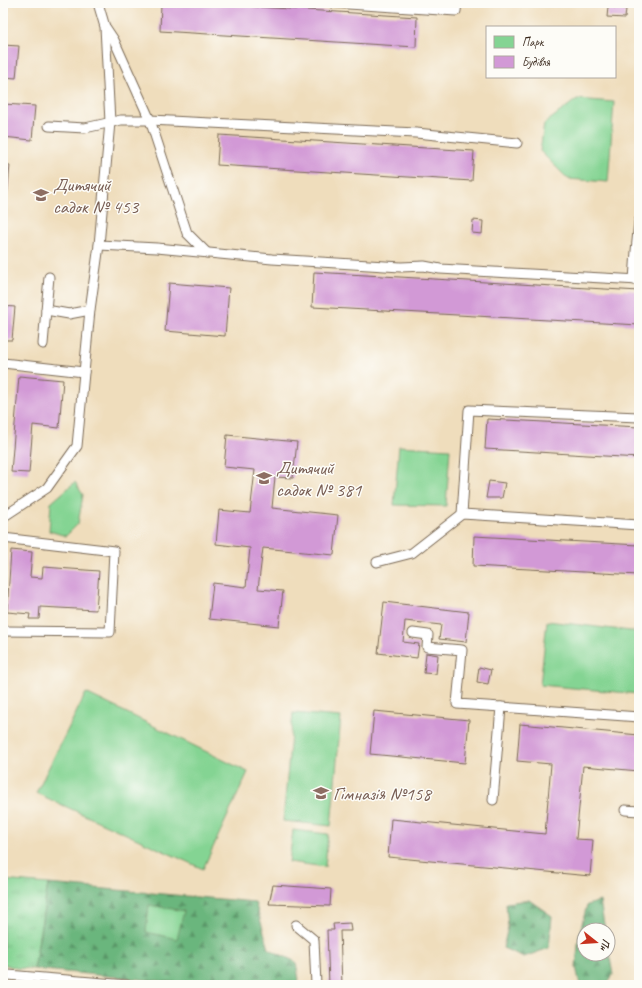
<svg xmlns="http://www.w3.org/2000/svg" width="642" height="988" viewBox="0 0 642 988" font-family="Caveat,sans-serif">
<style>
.grass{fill:url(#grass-tufts);stroke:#607f58}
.forest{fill:url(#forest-firs);stroke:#53704e}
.park{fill:#84d493;stroke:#607f58}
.building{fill:#d299d6}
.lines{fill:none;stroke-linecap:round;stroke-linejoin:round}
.service-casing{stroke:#7a6955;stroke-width:11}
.service{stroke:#fff;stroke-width:9}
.labels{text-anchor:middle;stroke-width:3;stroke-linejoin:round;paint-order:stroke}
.education-label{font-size:19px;fill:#785e54;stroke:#fdfcf7;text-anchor:start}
</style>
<defs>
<pattern id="grass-tufts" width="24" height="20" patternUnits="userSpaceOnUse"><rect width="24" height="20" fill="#84d493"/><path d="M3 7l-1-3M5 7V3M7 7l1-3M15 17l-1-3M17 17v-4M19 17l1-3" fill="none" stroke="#73b67e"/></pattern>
<pattern id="forest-firs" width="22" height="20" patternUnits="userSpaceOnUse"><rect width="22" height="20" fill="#6bb67d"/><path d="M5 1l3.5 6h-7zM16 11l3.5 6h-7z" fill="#599466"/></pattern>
</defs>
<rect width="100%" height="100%" fill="#fdfcf7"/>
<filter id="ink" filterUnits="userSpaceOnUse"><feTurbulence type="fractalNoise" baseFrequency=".025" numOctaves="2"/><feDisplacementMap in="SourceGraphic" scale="8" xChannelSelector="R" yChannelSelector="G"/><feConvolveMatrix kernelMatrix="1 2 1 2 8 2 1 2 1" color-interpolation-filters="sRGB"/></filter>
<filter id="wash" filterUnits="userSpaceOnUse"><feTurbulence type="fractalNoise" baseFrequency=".012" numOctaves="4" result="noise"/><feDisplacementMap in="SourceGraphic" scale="16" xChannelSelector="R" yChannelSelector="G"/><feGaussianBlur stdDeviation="0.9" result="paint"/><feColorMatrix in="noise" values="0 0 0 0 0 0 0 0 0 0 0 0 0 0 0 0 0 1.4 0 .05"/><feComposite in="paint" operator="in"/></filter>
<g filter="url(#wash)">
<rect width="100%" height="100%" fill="#efddbc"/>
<!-- grass -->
<polygon class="grass" points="3,880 48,884 34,969 16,968 3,964"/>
<!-- forest -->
<g class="forest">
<polygon points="48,884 255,902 269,949 296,962 299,980 297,985 201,985 34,969"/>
<polygon points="529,900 552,916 549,948 524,957 503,948 508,927 506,903"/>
<polygon points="600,901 605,930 584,930 584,954 608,954 608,946 613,975 606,985 580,985 576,967 579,935 587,905"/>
</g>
<!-- park -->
<g class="park">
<polygon points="577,99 614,102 608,182 568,179 540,151 544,124"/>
<polygon points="399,446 450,449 446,506 394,505"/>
<polygon points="75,482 83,495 78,524 66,536 49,531 51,503"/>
<polygon points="547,621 639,632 639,694 540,685"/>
<polygon points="86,693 248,772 203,869 36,793"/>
<polygon points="293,713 341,717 331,826 283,821"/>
<polygon points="293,830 328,834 325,867 289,862"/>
<polygon points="149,905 184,911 177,939 146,932"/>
</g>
<g id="blocks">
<!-- building -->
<g class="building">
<polygon points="161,3 195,3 417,17 416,47 160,31"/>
<polygon points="608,7 626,9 625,18 607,17"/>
<polygon points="3,45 19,46 16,78 3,77"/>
<polygon points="3,104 35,106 32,140 3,137"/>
<polygon points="219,135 474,151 472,181 217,165"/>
<polygon points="3,164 10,165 7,198 3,198"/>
<polygon points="473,220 483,221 482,234 472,233"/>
<polygon points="314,272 639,291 639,325 312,307"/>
<polygon points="169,283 229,288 225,336 165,331"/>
<polygon points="3,306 15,307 12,340 3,340"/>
<polygon points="19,376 63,380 59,428 33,425 29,473 11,472"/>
<polygon points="487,419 639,427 639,458 485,449"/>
<polygon points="227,435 297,442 293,478 275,477 272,508 338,515 334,555 263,548 258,589 283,591 279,626 209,619 213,583 246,587 250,548 216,544 219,510 250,513 255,470 224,467"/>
<polygon points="489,481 505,483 502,498 486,498"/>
<polygon points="474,536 639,545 639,575 473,566"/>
<polygon points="11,550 32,552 30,577 42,578 43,567 99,571 96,610 40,607 39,619 29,619 30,614 7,612"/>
<polygon points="384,602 469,612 466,642 439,639 441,625 405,621 403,642 419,644 417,658 378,653"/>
<polygon points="426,653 438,655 436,674 424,673"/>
<polygon points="479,667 491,670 488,684 477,682"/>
<polygon points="374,711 469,720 465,763 370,754"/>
<polygon points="520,724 639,735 639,771 583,766 576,839 593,840 590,876 388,857 391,819 545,834 551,764 517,761"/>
<polygon points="273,885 331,889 330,906 269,904"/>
<polygon points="350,923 351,931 340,931 342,985 329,985 327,930 334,930 333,924"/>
</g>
</g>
</g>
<g filter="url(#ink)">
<use href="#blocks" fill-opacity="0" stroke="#7a6955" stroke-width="1"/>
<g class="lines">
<defs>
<g id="service">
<polyline points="333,3 456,11 457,3"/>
<polyline points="106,28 114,40 150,120 187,233 207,253"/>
<polyline points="49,126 85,128 121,120 150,120 416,133 517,143"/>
<polyline points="99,245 157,248 272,259 401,267 424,266 440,269 639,280"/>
<polyline points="49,277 46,310 69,314 90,310"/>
<polyline points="634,280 636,251 639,221"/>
<polyline points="43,344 46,310"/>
<polyline points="3,363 84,372"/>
<polyline points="462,514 469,410 639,417"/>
<polyline points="3,517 47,488 77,446 90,310 99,245 110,122 105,27 98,3"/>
<polyline points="3,538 114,551 110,632 3,631"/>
<polyline points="377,562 412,553 462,514 639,525"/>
<polyline points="413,633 428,635 427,647 462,650 457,704 501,707 493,800"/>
<polyline points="501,707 639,717"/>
<polyline points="625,810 639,811"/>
<polyline points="296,925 314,940 316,985"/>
<polyline points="8,975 127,985"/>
</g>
</defs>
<!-- service casing -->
<use href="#service" class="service-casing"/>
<!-- service -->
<use href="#service" class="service"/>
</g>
</g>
<!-- icons -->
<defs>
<symbol id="school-bare" viewBox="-9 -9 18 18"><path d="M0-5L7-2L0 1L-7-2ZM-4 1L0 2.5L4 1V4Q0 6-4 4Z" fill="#8d6e63" stroke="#fdfcf7" stroke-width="2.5" paint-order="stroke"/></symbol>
</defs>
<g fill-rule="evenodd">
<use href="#school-bare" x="30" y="184" width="22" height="22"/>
<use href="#school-bare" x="253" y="467" width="22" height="22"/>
<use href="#school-bare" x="310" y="782" width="22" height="22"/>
</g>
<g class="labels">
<!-- education labels -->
<g class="education-label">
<text x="53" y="191">Дитячий<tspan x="53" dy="22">садок № 453</tspan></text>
<text x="276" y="474">Дитячий<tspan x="276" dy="22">садок № 381</tspan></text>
<text x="333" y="800">Гімназія №158</text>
</g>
</g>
<!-- margin -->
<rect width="642" height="988" fill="none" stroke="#fdfcf7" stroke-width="16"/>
<!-- legend -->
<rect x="486" y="26" width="130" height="52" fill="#fdfcf7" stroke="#afa8a0"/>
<rect x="494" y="36" width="20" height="12" fill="#84d493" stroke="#afa8a0"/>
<text x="522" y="46" font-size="12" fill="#3b2a1e">Парк</text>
<rect x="494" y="56" width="20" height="12" fill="#d299d6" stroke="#afa8a0"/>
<text x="522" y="66" font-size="12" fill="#3b2a1e">Будівля</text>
<!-- north arrow -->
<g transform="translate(596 942) rotate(107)"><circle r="19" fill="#fdfcf7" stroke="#afa8a0"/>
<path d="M0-3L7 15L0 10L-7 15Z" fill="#c8321e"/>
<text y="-6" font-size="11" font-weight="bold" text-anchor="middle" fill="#3b2a1e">Пн</text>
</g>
</svg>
